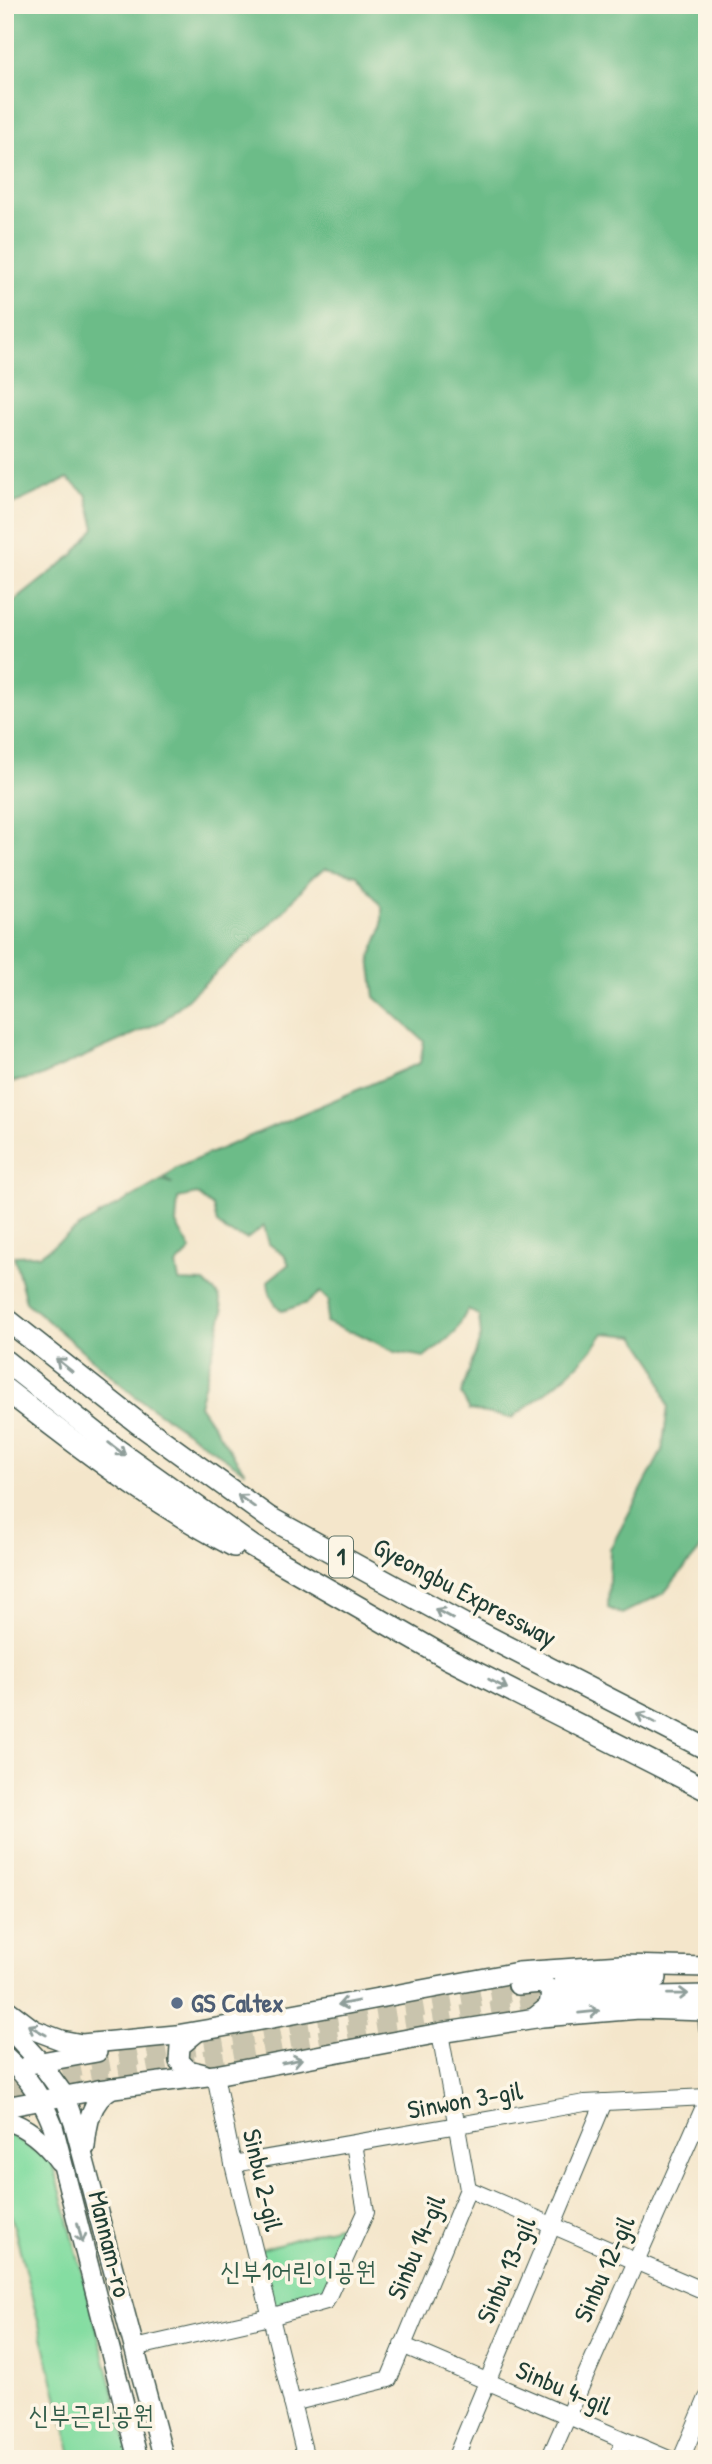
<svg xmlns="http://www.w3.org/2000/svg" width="712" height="2464" viewBox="0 0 712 2464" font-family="'Patrick Hand','Poor Story',sans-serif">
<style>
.green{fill:#85dda2;stroke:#528d6b;stroke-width:2}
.forest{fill:#6cbc88;stroke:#467c5e;stroke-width:2}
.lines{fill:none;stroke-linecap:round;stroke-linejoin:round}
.major-tunnel{stroke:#c9c4ad;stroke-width:19;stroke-dasharray:19 10;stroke-linecap:butt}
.minor-casing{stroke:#3f564b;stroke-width:18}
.major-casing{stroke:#3f564b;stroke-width:22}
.highway-casing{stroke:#3f564b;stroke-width:24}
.minor{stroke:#fff;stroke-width:16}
.major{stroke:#fff;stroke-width:19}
.highway{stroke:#fff;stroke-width:21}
.oneway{stroke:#8f9e9a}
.service-dot{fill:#5c6f8a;stroke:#fcf5e5;stroke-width:2.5}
.labels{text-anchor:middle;stroke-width:7;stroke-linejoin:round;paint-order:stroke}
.shield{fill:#fcf5e5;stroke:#617469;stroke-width:2}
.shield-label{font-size:24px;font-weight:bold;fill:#1f3d34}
.street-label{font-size:26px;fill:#1f3d34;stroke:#fcf5e5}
.service-label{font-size:26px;font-weight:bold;fill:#4e5e75;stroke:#fcf5e5;text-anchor:start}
.park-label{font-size:26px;fill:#335d4a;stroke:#fcf5e5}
</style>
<rect width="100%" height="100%" fill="#fcf5e5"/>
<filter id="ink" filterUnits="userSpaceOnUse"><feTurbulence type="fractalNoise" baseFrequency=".0143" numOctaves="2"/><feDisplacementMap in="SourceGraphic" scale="14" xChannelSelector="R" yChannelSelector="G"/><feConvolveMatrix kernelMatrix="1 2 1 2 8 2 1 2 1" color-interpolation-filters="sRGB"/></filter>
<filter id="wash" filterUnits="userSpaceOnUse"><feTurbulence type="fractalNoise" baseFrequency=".00686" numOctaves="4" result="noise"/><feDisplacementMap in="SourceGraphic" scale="28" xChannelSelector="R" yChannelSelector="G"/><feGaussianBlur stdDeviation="1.57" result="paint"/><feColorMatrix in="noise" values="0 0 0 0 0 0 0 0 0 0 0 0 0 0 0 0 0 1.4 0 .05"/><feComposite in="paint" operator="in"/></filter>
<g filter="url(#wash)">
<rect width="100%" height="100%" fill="#f4e6cb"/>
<!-- green -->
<g class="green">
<polygon points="5,2132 53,2162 131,2459 73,2459 5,2191"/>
<polygon points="357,2220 323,2297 276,2312 256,2251"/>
</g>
<!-- forest -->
<path class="forest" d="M5,5H707V1541L664,1593L622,1614L608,1608L610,1549L662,1451L668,1407L656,1367L635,1336L604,1333C581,1368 546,1392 512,1418L470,1410L461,1394L481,1336L479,1316L468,1309L455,1333L425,1357L395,1352L357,1333L346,1331L326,1322L329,1301L320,1292L307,1303L282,1311C272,1302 269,1294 268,1281L289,1264L284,1255L269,1244L264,1226L247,1239L227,1232L217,1223L213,1207L197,1194L178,1198L176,1224L191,1250L176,1265L179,1281L204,1282L219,1296L223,1312L199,1405L245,1472L136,1397L26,1302L14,1256L40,1255L79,1227L162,1180L173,1184L164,1178L176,1168L420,1063L424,1041L375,997L370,958L382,928V907L357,875L326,868L311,878L282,913L163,1021L39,1077L5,1083V609L73,555L95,528L86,494L67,479L5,508Z"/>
</g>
<g filter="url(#ink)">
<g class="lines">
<!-- major-tunnel -->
<g class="major-tunnel">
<polyline points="5,2081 221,2041 538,1988"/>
<polyline points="5,2094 561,1998"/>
</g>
<defs>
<g id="minor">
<polyline points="706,2011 707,2029"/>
<polyline points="215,2075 233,2164 306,2459"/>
<polyline points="233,2164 585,2103 707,2097"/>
<polyline points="468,2189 707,2292"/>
<polyline points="402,2345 669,2459"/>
<polyline points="134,2348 270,2317 326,2301 366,2212 354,2144"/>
<polyline points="292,2403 389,2379 468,2189 440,2033"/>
<polyline points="455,2459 604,2102"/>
<polyline points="549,2459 707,2100"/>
<polyline points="617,2459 624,2441"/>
<polyline points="681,2459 707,2398"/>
</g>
<g id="major">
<polyline points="563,1984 657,1978"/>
<polyline points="518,1985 542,1983 551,1991 549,2006 534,2018"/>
<polyline points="561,1998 707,1995"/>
<polyline points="5,2008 34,2030 61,2040 82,2044 176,2035 234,2025 518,1972 621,1965 707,1967"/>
<polyline points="5,2024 40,2062 64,2095 74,2123 164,2459"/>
<polyline points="197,2032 180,2046 179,2061 188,2070 204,2074"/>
<path d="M5,2056C29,2078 41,2096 53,2126L138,2459"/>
<polyline points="30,2064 97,2052"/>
<polyline points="5,2107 98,2090 215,2075 440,2033 542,2017 639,2009 707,2011"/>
<path d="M5,2120C28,2127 45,2142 59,2161"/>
<path d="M85,2147C87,2124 90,2101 112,2088"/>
</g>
<g id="highway">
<polyline points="5,1318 138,1423 268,1517 463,1624 707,1749"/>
<polyline points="5,1361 116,1449 252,1546 447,1658 707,1790"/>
<path d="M5,1389C78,1446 152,1503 234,1546"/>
</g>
</defs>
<!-- minor casing -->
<use href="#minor" class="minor-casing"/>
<!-- major casing -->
<use href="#major" class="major-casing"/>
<!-- highway casing -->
<use href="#highway" class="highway-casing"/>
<!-- minor -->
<use href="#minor" class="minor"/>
<!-- major -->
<use href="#major" class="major"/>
<!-- highway -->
<use href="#highway" class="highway"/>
</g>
<!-- one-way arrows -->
<defs><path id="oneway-shaft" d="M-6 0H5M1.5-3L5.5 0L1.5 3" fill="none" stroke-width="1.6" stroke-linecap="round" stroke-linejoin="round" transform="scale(1.75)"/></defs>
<g class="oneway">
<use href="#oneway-shaft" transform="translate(64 1365) rotate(-141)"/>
<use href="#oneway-shaft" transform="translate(117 1449) rotate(37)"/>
<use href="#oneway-shaft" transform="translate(246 1501) rotate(-144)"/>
<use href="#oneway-shaft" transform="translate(444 1614) rotate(-151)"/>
<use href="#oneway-shaft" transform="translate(498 1684) rotate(27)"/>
<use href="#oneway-shaft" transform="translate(646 1718) rotate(-153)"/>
<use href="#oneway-shaft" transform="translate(678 1994) rotate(-1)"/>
<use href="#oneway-shaft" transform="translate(348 2003) rotate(169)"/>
<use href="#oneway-shaft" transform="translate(589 2012) rotate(-6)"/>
<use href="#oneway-shaft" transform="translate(37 2030) rotate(-151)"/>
<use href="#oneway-shaft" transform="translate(292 2061) rotate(-11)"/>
<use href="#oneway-shaft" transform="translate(80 2233) rotate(76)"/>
</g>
</g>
<!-- markers -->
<circle class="service-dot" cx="177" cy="2003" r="7"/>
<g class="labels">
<!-- shield labels -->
<rect class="shield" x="329" y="1536.5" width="24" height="41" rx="5"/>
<g class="shield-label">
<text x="341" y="1565">1</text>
</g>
<!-- street labels -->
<g class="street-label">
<text transform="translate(465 1592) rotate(28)" y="9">Gyeongbu Expressway</text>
<text transform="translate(465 2100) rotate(-10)" y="9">Sinwon 3-gil</text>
<text transform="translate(263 2180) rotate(77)" y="9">Sinbu 2-gil</text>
<text transform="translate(110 2244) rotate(76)" y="9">Mannam-ro</text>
<text transform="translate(416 2247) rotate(-67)" y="9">Sinbu 14-gil</text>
<text transform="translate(604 2269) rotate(-66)" y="9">Sinbu 12-gil</text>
<text transform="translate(506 2270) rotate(-67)" y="9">Sinbu 13-gil</text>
<text transform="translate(564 2388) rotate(23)" y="9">Sinbu 4-gil</text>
</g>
<!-- service labels -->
<g class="service-label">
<text x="191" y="2012">GS Caltex</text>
</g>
<!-- park labels -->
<g class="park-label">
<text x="298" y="2280">신부1어린이공원</text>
<text x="91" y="2424">신부근린공원</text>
</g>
</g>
<!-- margin -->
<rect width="712" height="2464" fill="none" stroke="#fcf5e5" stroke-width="28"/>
</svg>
